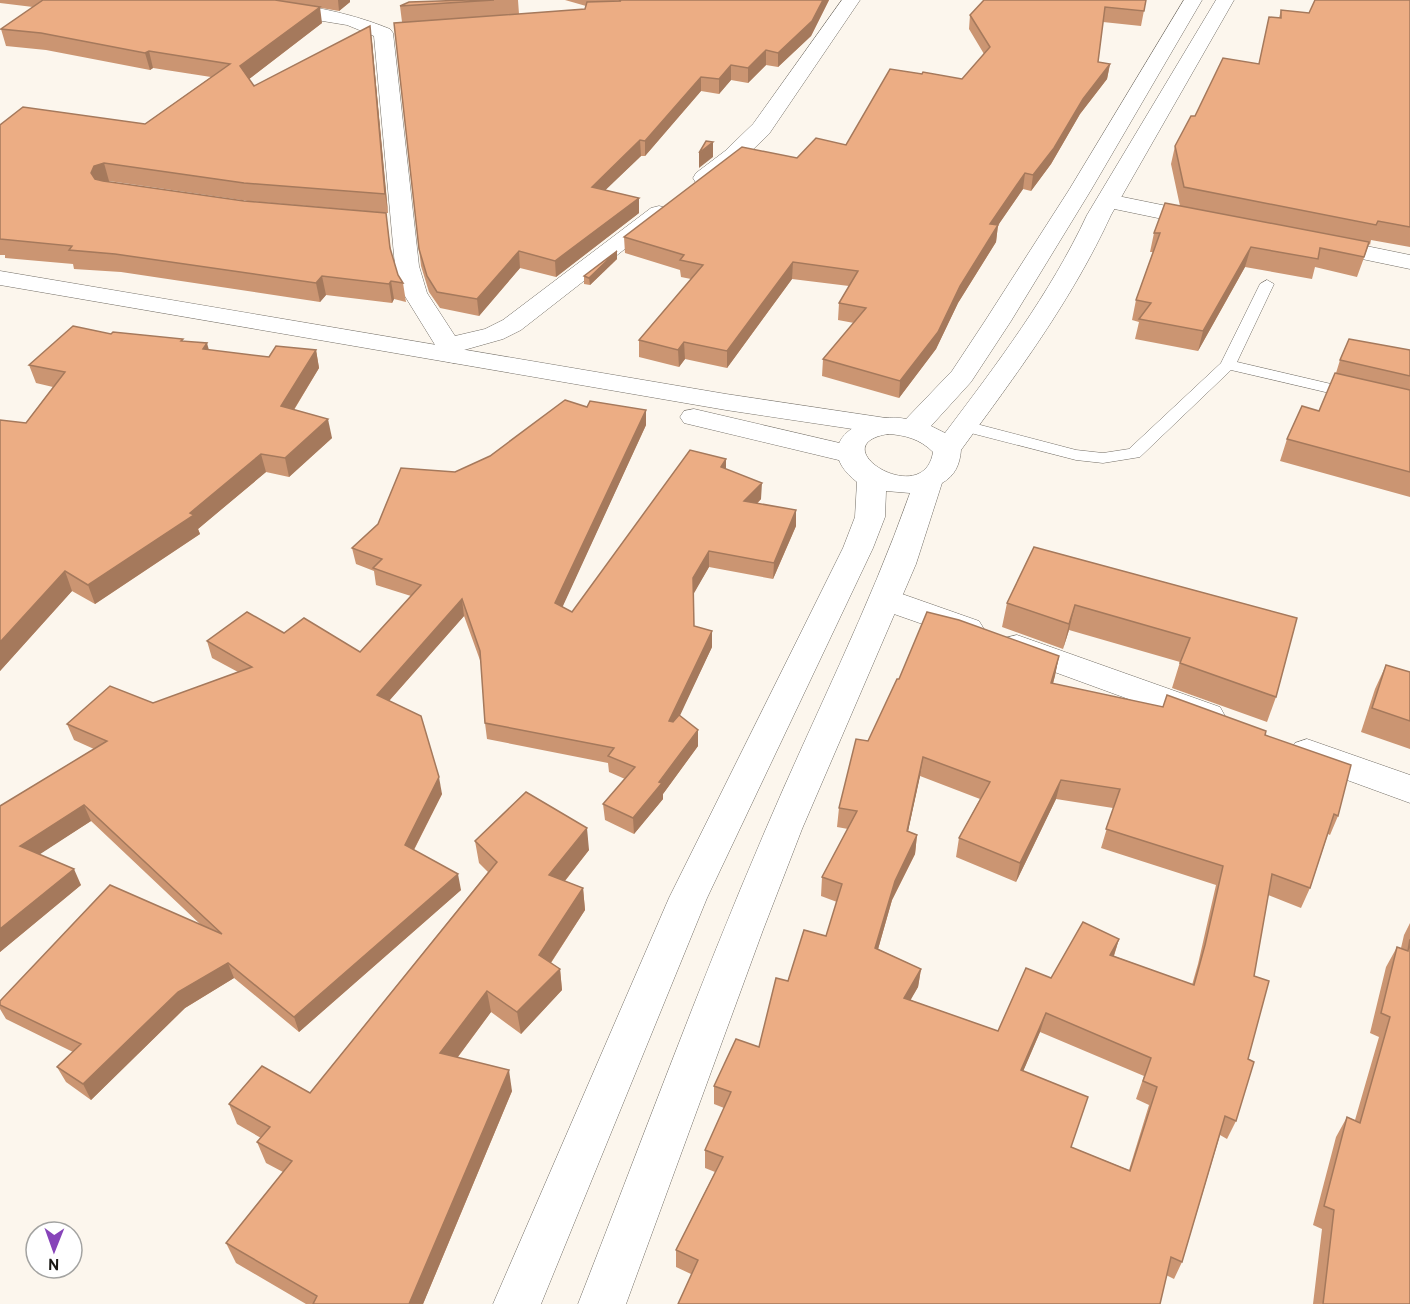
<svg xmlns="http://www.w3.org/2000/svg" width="1410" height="1304" viewBox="0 0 1410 1304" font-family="Overpass,sans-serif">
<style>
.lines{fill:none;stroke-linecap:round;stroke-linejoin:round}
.service-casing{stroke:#736e66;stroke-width:1}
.minor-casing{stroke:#736e66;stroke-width:1}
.secondary-casing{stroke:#736e66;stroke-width:1}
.primary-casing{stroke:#736e66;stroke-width:1}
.service{fill:#fff;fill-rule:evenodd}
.minor{fill:#fff;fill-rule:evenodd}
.secondary{fill:#fff;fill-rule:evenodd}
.primary{fill:#fff;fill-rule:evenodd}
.wall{fill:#cb9572;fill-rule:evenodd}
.shaded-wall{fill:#a5795c}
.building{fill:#ecad84;stroke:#a5795c;stroke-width:1.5;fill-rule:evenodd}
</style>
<rect width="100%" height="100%" fill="#fcf6ed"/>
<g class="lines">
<defs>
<polygon id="service" points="1267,280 1274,284 1237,362 1361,391 1363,394 1361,397 1355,399 1231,370 1140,457 1134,458 1103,463 1076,460 959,430 957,426 965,421 1076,450 1103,453 1129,449 1221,363 1260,284"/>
<g id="minor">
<path d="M222,0C279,0 336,7 390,29L393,33L419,266L427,293L455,336L485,329L503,320L651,208L659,206L667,208L671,213L521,330L503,339L464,350L467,355L463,361L454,363L445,361L403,293L395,266L374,36L347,25L231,6L224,4Z"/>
<polygon points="842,0 860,0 769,134 741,161 712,183 704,185 696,183 693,178 696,173 725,151 753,124"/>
<polygon points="1108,194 1206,214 1214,216 1218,221 1214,226 1206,228 1100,206 1097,201 1100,196"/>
<polygon points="1322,237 1410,255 1410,269 1314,249 1310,244 1314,239"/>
<polygon points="885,588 979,621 984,629 979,637 968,640 874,607 869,599 874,591"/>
<polygon points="1017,635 1220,707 1225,716 1220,725 1208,728 1005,654 1001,646 1005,638"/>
<polygon points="1307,739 1410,775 1410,803 1295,761 1289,752 1295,743"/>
</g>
<g id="secondary">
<polygon points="0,271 726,394 886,418 896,420 900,426 896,432 886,434 726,410 0,285"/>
<polygon points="694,409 861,448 865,454 861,460 851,463 684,423 680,417 684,411"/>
</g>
<path id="primary" d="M1184,0H1202L1091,190L1011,321L971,382L931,426L945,433C997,364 1050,294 1087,215L1216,0H1234L1111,215C1072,300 1016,375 961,450C960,464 955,476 942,483L916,564L802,829L763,930L626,1304H578C640,1146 698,987 765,831C813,718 869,609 910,493L886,491L885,517L873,548L707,898L541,1304H493L669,898L843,548L855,517L857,482C807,443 864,410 906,419L952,371L985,321L1069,190ZM888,434C905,435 920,439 933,452C924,511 819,445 888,434Z"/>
</defs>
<!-- service casing -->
<use href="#service" class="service-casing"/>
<!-- minor casing -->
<use href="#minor" class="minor-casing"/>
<!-- secondary casing -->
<use href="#secondary" class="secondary-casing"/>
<!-- primary casing -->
<use href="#primary" class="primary-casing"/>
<!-- service -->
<use href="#service" class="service"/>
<!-- minor -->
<use href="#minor" class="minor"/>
<!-- secondary -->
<use href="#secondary" class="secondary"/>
<!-- primary -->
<use href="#primary" class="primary"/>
</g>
<!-- wall -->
<g class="wall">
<polygon points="0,0 350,0 350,2 339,11 280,1 322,23 249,79 254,86 372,42 388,213 248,201 109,181 106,182 244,201 386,213 391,253 398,275 403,283 406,302 394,299 392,303 326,295 320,302 121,272 74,269 73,264 5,258 5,255 0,255 0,125 145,124 211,77 153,68 150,70 46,50 6,46 1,29 33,7 0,3"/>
<polygon points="469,0 518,0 519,14 585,9 586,6 565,0 829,0 811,36 778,67 766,65 748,83 731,80 719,94 701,91 645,156 641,156 605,190 639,213 556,277 520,268 479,316 440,308 429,292 421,266 419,249 402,22 400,6"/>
<polygon points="1146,0 1141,26 1103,22 1098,62 1110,64 1107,79 1080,114 1051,164 1031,191 1023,189 998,225 996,242 958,303 936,349 899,398 822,376 823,359 854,323 838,320 839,303 849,286 792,279 727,368 685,359 679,367 639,357 639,340 691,279 681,277 680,270 625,253 624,237 797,158 846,145 962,79 984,54 969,29 970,15"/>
<polygon points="1410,0 1410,247 1371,240 1370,245 1369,244 1357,277 1315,267 1312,279 1245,267 1198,351 1135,339 1139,322 1132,320 1136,300 1153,252 1150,252 1154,233 1180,206 1171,164 1175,146 1195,116 1259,64 1269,17 1279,18 1281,10 1309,13"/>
<polygon points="617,251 617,259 590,285 584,284 584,276"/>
<polygon points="111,334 183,341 209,350 269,357 316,350 319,368 294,410 332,438 289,477 266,472 198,529 200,534 95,604 72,591 0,671 0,420 26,423 53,387 36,383 29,365"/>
<polygon points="1410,350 1410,497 1280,461 1287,439 1319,411 1336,373 1340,360"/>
<polygon points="587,407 646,410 646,425 562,607 572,612 726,459 726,469 761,499 757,504 796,526 773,579 709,567 693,594 694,626 712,631 712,647 679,716 698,730 698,746 663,794 663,799 634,834 605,820 603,804 625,779 609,772 608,763 487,739 485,723 481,663 464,616 389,701 442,794 414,850 461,890 299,1032 234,978 185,1008 91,1100 66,1082 57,1067 73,1052 6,1019 0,1009 0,1001 201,925 91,821 39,854 81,885 0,952 0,806 94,749 74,740 67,724 153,703 238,672 212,658 207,641 284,633 360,652 411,596 376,585 374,571 356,564 352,548 455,472 490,456"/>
<polygon points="1034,547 1297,618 1276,697 1267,722 1172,688 1180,662 1069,630 1063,649 1002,627 1007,603"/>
<path d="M1059,656L1053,684L1265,735L1338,816L1330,835L1328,834L1310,888L1301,908L1268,895L1254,976L1248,1059L1236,1121L1227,1139L1220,1135L1182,1262L1174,1279L1166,1275L691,1274L676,1267V1250L715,1172L705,1168V1150L724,1108L714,1104V1086L759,1047L788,981L826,936L837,902L821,896L822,877L848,829L837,827L839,808L868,741L899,679ZM920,776L980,799L959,838L956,857L1016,882L1056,799L1113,808L1101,848L1216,885L1198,964L1192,985L1114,956L1119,939L1051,978L998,1031L910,1000L918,987L921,969L878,949L892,900L915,854L917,835L908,831ZM1040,1032L1144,1076L1136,1099L1149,1105L1129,1170L1071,1147L1023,1071Z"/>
<polygon points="1386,665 1410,672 1410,749 1361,732 1375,689"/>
<polygon points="475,841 589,850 565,881 583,888 585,910 551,963 560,969 562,990 521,1034 491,1012 458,1057 512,1091 423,1304 306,1304 236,1263 226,1243 283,1172 266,1163 257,1142 261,1138 237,1124 229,1104 310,1093 488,872 479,863"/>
<polygon points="1410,923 1410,1304 1313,1304 1322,1229 1313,1225 1336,1137 1347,1117 1355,1120 1379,1037 1370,1033 1386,967 1397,947 1401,948 1404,935"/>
</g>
<!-- shaded-wall -->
<g class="shaded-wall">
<polygon points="338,0 350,0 350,2 339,11"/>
<polygon points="823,0 829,0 811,36 778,67 778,53"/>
<polygon points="320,7 322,23 244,83 240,66"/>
<polygon points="370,26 372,42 388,213 385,194"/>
<polygon points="766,50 766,65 748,83 748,68"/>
<polygon points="149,51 153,68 150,70 145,53"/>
<polygon points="1110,64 1107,79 1080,114 1051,164 1031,191 1033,175 1083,99"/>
<polygon points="731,65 731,80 719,94 719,79"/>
<polygon points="701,77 701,91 645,156 645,141"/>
<polygon points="640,140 641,156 592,203 592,187"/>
<polygon points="713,142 713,157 699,168 699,153"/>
<polygon points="104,163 109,181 99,184 91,173 94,166"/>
<polygon points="1025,173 1023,189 988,240 990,224"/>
<polygon points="639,198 639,213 556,277 555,261"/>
<polygon points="998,225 996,242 958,303 936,349 899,398 900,381"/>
<polygon points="1251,247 1245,267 1198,351 1203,331"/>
<polygon points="519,251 520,268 479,316 477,299"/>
<polygon points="617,251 617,259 590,285 589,278"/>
<polygon points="793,262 792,279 727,368 727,351"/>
<polygon points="322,276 326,295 320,302 316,283"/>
<polygon points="391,281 394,299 392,303 389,284"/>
<polygon points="684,342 685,359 679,367 678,350"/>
<polygon points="207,343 212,361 203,349"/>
<polygon points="316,350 319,368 285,424 281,406"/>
<polygon points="646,410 646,425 557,619 555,603"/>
<polygon points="328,419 332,438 289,477 285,458"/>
<polygon points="261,454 266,472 198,529 200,534 95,604 88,585 190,513"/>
<polygon points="726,459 726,475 721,467"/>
<polygon points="762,483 761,499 743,517 744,501"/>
<polygon points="796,510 796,526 773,579 774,563"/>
<polygon points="709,551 709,567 693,595 693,578"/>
<polygon points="65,571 72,591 0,671 0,642"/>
<polygon points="462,599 464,616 380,711 377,695"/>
<polygon points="1075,605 1069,630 1063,649 1069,624"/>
<polygon points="712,631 712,647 670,737 669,721"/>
<polygon points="1059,656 1055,676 1047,703 1051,683"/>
<polygon points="698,730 698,746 663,794 663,799 634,834 633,818"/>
<polygon points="923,757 920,776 904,850 907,831"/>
<polygon points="439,777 442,794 408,861 405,845"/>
<polygon points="1061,780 1056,799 1016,882 1020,863"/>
<polygon points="84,805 91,821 28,862 20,846"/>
<polygon points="587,828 589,850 552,897 549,875"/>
<polygon points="917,835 915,854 892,900 873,967 875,948 895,881"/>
<polygon points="74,869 81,885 0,952 0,929"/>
<polygon points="458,874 461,890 299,1032 294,1017"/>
<polygon points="583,888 585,910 542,976 539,955"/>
<polygon points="1119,939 1113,958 1110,955"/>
<polygon points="228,963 234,978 185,1008 91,1100 83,1084 178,992"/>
<polygon points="560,969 562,990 521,1034 517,1012"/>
<polygon points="921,969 918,987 901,1017 904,998"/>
<polygon points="487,991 491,1012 445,1074 440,1053"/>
<polygon points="1046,1013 1040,1032 1016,1088 1021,1070"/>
<polygon points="509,1070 512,1091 423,1304 409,1304"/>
</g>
<!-- building -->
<g class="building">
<polygon points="43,0 275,0 320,7 240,66 254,86 370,26 385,194 244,183 104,163 94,166 91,173 95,179 103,181 244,201 386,213 390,248 398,275 403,283 391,281 389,284 322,276 316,283 115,254 69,250 72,246 0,239 0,125 23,107 145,124 230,64 149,51 145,53 41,33 1,29"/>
<polygon points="469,0 494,0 400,6 409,2"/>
<polygon points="619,0 823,0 812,21 778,53 766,50 748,68 731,65 719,79 701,77 645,141 640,140 592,187 639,198 555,261 519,251 477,299 437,292 427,276 419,249 394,23 585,9 587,2 621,1"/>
<polygon points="984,0 1146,0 1144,11 1105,7 1098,62 1110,64 1083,99 1054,148 1033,175 1025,173 990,224 998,225 960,286 938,332 900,381 823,359 866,308 839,303 858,271 793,262 727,351 684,342 678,350 639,340 703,265 680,260 684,255 624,237 742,147 797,158 816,138 846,145 890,69 922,74 923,72 962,79 990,47 970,15"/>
<polygon points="1315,0 1410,0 1410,227 1378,221 1376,225 1184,187 1175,146 1191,116 1195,116 1223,58 1259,64 1269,17 1281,18 1281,10 1309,13"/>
<polygon points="706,141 713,142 699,153"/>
<polygon points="1165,203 1369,242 1364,257 1320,248 1318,259 1251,247 1203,331 1139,319 1151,303 1136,300 1160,233 1154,233"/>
<polygon points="617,251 589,278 584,276"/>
<polygon points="73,326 111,334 113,332 183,339 181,341 207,343 203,349 269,357 276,346 316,350 281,406 328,419 285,458 261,454 190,513 194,515 88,585 65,571 0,642 0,420 26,423 65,372 29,365"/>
<polygon points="1349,339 1410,350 1410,376 1340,360"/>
<polygon points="1335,373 1410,390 1410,472 1287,439 1302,406 1319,411"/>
<polygon points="565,400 587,407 590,401 646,410 555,603 572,612 690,450 726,459 721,467 762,483 744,501 796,510 774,563 709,551 693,578 694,626 712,631 669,721 673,722 679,715 698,730 659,782 662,783 633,818 603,804 635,767 608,756 614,748 485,723 480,651 462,599 377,695 421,716 439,777 405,845 458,874 294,1017 228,963 178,992 83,1084 57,1067 81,1044 0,1005 0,1001 110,885 222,934 84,805 20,846 74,869 0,929 0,806 107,741 67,724 110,686 153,703 252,667 207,641 247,612 284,633 304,618 360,652 421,585 373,568 382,559 352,548 378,524 401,468 455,472 490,456"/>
<polygon points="1034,547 1297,618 1276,697 1180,663 1190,638 1075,605 1069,624 1007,603"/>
<path d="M927,612L959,620L1059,656L1051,683L1163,707L1167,695L1266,731L1265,735L1351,765L1338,816L1334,814L1310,888L1272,874L1254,976L1269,981L1248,1059L1254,1062L1236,1121L1225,1116L1182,1262L1171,1257L1160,1304H678L698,1260L676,1250L723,1157L705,1150L731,1092L714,1086L736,1039L759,1047L776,978L788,981L804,930L826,936L842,884L822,877L857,811L839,808L856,739L868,741L897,679H899ZM923,757L990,782L959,838L1020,863L1061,780L1120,789L1106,829L1223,866L1205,945L1194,985L1110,955L1119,939L1083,922L1051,978L1026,968L998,1031L904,998L921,969L875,948L895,881L917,835L907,831ZM1046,1013L1151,1058L1143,1081L1157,1087L1130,1171L1071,1147L1088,1097L1021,1070Z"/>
<polygon points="1386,665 1410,672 1410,721 1372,708"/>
<polygon points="526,792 587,828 549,875 583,888 539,955 560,969 517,1012 487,991 440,1053 509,1070 409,1304 313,1304 317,1296 226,1243 292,1161 257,1142 270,1127 229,1104 262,1066 310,1093 497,862 475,841"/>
<polygon points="1410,939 1410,1304 1323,1304 1334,1210 1324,1206 1347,1117 1360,1123 1390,1017 1381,1013 1397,947 1408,951"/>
</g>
<!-- north arrow -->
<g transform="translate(54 1250) rotate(181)"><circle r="28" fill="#ffffff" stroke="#a3a3a1" stroke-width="1.5"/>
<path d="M0-4.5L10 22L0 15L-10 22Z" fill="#8744b9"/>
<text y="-9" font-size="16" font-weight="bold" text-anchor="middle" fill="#1a1814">N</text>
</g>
</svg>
